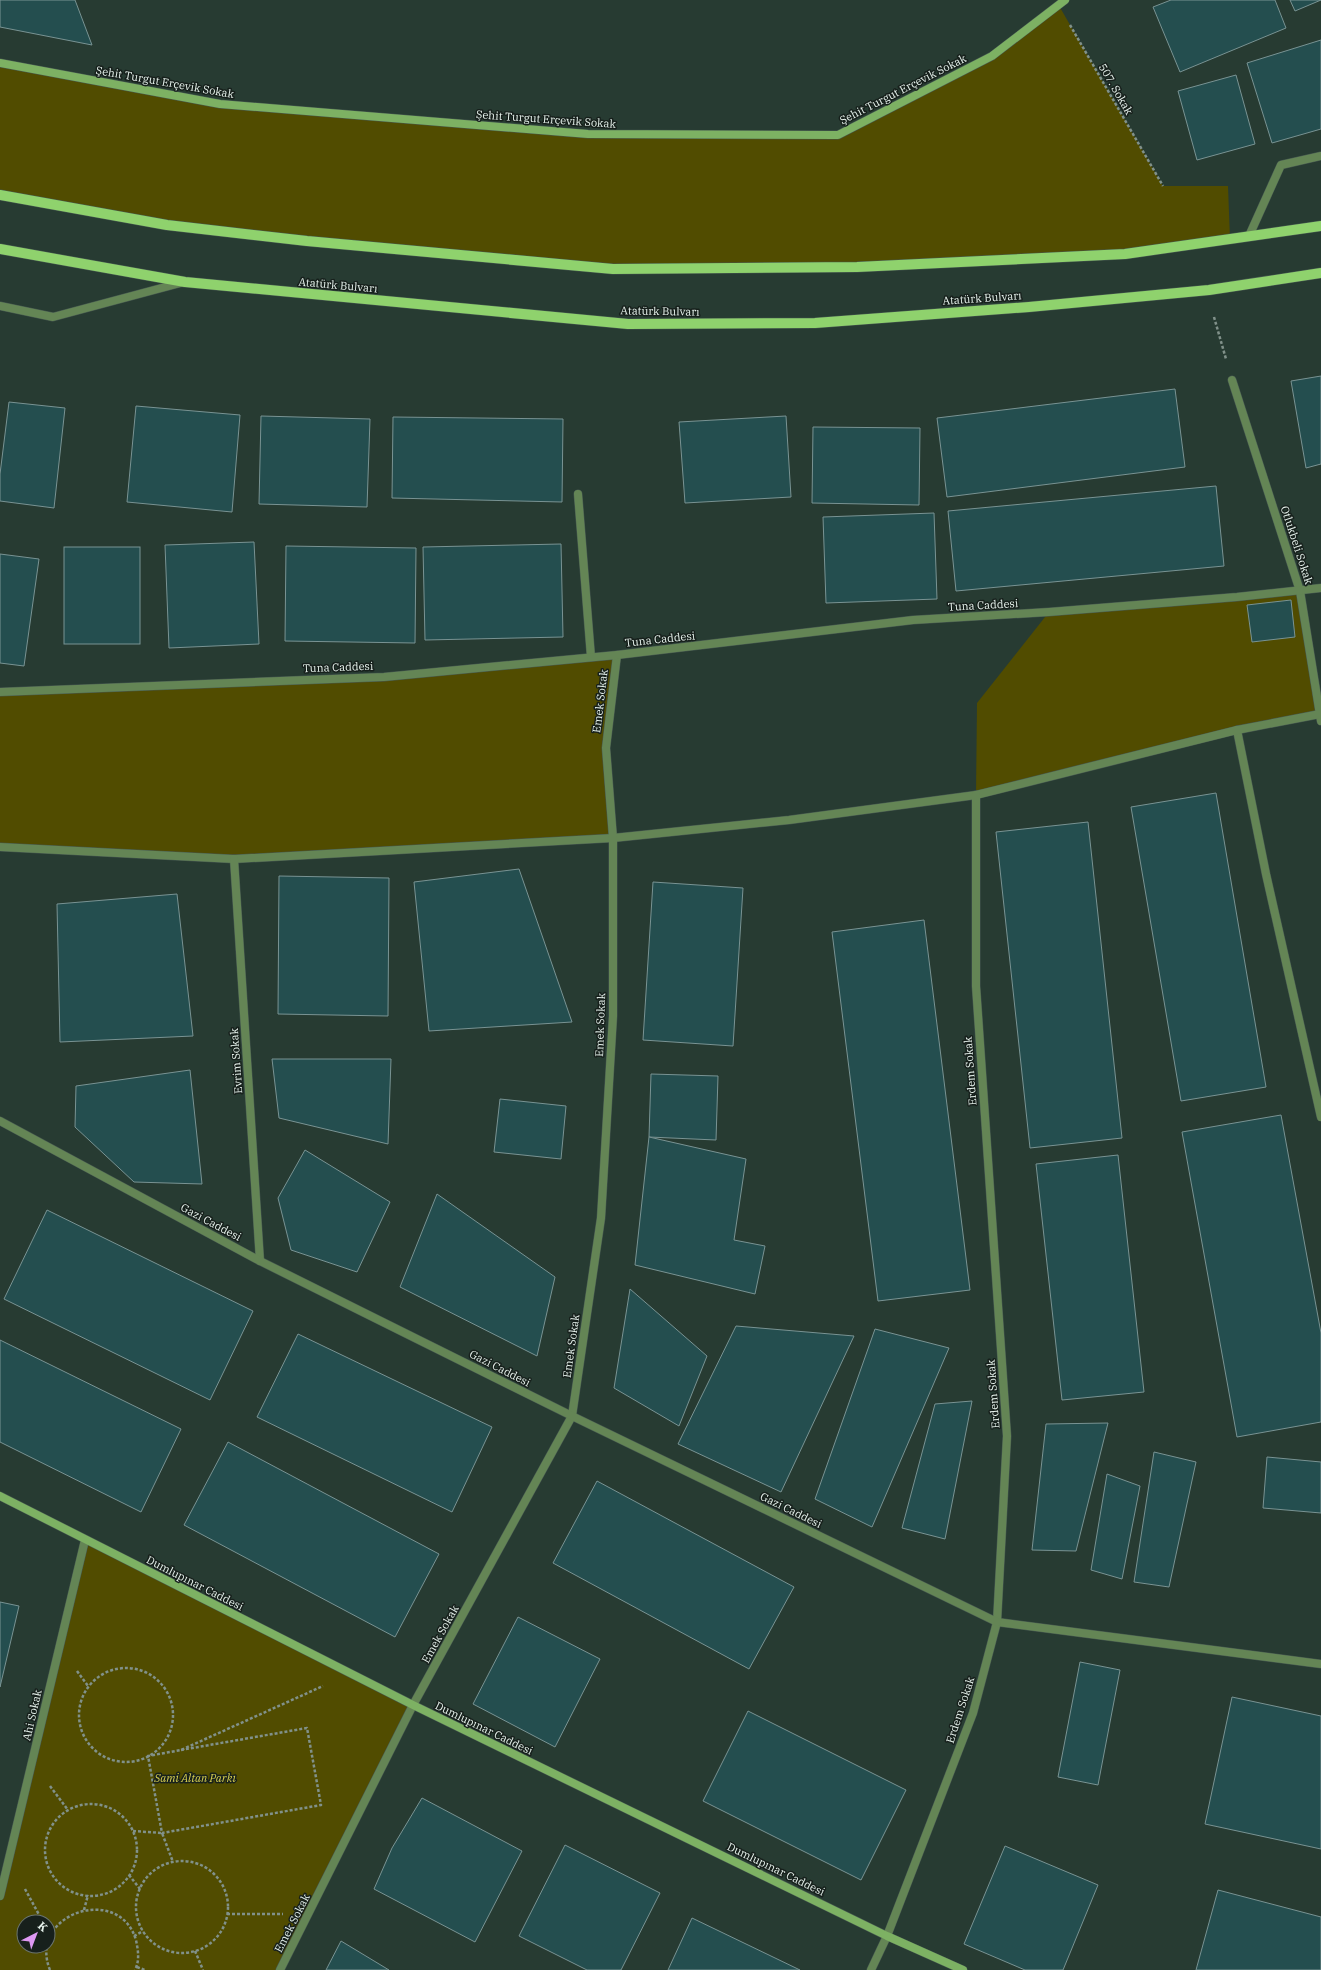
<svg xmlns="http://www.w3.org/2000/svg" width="1321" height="1970" viewBox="0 0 1321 1970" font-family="'IBM Plex Serif',serif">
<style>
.green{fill:#514c00;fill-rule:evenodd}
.building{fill:#244e4f;stroke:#799393}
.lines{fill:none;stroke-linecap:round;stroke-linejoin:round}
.service-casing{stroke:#465850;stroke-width:9}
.minor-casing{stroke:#465850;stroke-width:9}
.tertiary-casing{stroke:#465850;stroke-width:9}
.secondary-casing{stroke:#465850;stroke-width:9}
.primary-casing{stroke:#465850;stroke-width:11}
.path{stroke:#81918a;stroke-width:2.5;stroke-dasharray:3 2;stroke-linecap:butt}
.service{stroke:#648555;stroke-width:8}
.minor{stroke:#648555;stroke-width:8}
.tertiary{stroke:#648555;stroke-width:8}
.secondary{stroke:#7db163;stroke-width:8}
.primary{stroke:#8fd26d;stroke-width:10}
.labels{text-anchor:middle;stroke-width:3;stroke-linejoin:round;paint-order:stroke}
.street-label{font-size:11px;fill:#e6f2ec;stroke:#17201c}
.park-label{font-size:11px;font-style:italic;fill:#d8d050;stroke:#17201c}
</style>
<rect width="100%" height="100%" fill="#273b32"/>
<!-- green -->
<g class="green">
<polygon points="1058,4 1163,186 1228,186 1230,239 1125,254 613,269 167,225 0,195 0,63 220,104 588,134 838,135 992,56"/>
<polygon points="1300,591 1320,714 976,795 977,703 1049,612"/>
<polygon points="617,655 606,748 613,838 234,859 0,847 0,692 384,677"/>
<path d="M85,1540L413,1705L280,1970H0V1896ZM24,1922H48V1946H24Z"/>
</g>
<!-- building -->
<g class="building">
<polygon points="0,0 75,0 92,45 0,27"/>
<polygon points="1171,0 1275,0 1286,28 1180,72 1153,7"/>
<polygon points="1290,0 1321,0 1295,11"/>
<polygon points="1321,40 1321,129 1272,143 1247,63"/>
<polygon points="1236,75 1255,144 1197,160 1178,91"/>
<polygon points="1321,376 1321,464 1306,468 1291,381"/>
<polygon points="1175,389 1185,467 947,497 937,418"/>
<polygon points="9,402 65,408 54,508 0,501 0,474"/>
<polygon points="136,406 240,415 232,512 127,502"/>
<polygon points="261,416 370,419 367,507 259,504"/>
<polygon points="786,416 791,497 685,503 679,422"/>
<polygon points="393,417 563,419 562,502 392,498"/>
<polygon points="813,427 920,428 919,505 812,503"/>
<polygon points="1216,486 1224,566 956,591 948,511"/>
<polygon points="934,513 937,599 826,603 823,517"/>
<polygon points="254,542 259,644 169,648 165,545"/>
<polygon points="561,544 563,637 425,640 423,547"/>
<polygon points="286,546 416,548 415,643 285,641"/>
<rect x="64" y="547" width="76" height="97"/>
<polygon points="0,554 39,559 24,666 0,663"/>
<polygon points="1291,600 1295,637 1252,642 1247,605"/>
<polygon points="1216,793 1266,1087 1181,1101 1131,807"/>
<polygon points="1088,822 1122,1138 1030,1148 996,832"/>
<polygon points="519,869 572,1022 429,1031 414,882"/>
<polygon points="279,876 389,878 388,1016 278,1014"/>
<polygon points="653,882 743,888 733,1046 643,1040"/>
<polygon points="177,894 193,1036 60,1042 57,904"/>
<polygon points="924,920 970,1290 878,1301 832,932"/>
<polygon points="272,1059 391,1059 388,1144 279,1118"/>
<polygon points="190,1070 202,1184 134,1182 75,1127 76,1086"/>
<polygon points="651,1074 718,1076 716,1140 649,1137"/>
<polygon points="500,1099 566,1106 561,1159 494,1152"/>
<polygon points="1281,1115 1321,1333 1321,1422 1237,1437 1182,1132"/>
<polygon points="649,1137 746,1159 734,1240 765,1246 755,1294 635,1265"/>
<polygon points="305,1150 390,1202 357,1272 291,1250 278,1198"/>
<polygon points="1118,1155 1144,1392 1062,1400 1036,1164"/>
<polygon points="437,1194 555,1277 537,1356 400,1287"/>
<polygon points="47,1210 253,1311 210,1400 4,1299"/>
<polygon points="630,1289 707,1356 679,1426 614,1388"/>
<polygon points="736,1326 854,1336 781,1492 678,1444"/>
<polygon points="875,1329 949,1348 872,1527 815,1499"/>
<polygon points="298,1334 492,1427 452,1512 257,1417"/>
<polygon points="0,1340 181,1429 141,1512 0,1442"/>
<polygon points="972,1401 945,1539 902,1528 935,1404"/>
<polygon points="1108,1423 1076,1551 1032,1550 1046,1424"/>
<polygon points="228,1442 439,1554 395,1637 184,1525"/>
<polygon points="1154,1452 1196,1462 1169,1587 1134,1582"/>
<polygon points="1267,1457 1321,1462 1321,1513 1263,1508"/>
<polygon points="1107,1474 1140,1486 1122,1579 1091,1570"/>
<polygon points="597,1481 794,1587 749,1669 553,1563"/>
<polygon points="0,1602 19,1606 0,1687"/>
<polygon points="518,1617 600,1659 555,1747 473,1704"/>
<polygon points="1080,1662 1120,1670 1098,1785 1058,1777"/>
<polygon points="1232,1697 1321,1716 1321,1849 1205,1824"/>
<polygon points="748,1711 906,1790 861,1880 703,1801"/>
<polygon points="422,1798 522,1851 475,1942 374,1889 392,1848"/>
<polygon points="565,1845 660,1893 621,1970 587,1970 519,1936"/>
<polygon points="1005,1846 1098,1885 1063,1970 1025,1970 964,1944"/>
<polygon points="1218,1890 1321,1917 1321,1970 1196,1970"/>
<polygon points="692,1918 800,1970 668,1970"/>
<polygon points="341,1941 389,1970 326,1970"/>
</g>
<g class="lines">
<defs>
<polyline id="service" points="0,306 53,317 184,282"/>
<g id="minor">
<polyline points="1249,236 1281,165 1321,156"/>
<polyline points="1232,380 1300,591 1321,721"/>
<polyline points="578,494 591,657"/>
<polyline points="1237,730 1266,874 1321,1117"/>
<polyline points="0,847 234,859 613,838 789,820 976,795 1237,730 1320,714"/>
<polyline points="234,859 260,1261"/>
<polyline points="997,1622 1321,1664"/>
<polyline points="0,1896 85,1540"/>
<polyline points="280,1970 413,1705 572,1416 601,1218 613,1016 613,838 606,748 617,655"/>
<polyline points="871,1970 887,1936 973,1713 997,1622 1007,1436 976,986 976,795"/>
</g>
<g id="tertiary">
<polyline points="0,692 384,677 617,655 913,620 1049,612 1237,597 1321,588"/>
<polyline points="0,1121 260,1261 572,1416 997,1622"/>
</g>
<g id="secondary">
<polyline points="0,63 220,104 588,134 838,135 992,56 1065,0"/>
<polyline points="0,1496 413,1705 887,1936 963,1970"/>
</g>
<g id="primary">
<polyline points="0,195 167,225 307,241 613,269 857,267 1125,254 1321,226"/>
<polyline points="0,249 185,282 628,324 815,323 1029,307 1209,290 1321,273"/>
</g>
</defs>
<!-- service casing -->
<use href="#service" class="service-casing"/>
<!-- minor casing -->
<use href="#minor" class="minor-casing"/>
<!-- tertiary casing -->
<use href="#tertiary" class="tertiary-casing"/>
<!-- secondary casing -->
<use href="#secondary" class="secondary-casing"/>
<!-- primary casing -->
<use href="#primary" class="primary-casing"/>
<!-- path -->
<g class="path">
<polyline points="1070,25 1163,186"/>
<polyline points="1214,317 1226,359"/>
<circle cx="126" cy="1715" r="47"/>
<polyline points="77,1671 88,1686"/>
<polyline points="181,1750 307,1728 321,1805 162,1833 148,1756 181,1750 323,1686"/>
<polyline points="50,1786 68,1810"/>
<circle cx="91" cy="1850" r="46"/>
<polyline points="133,1831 162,1833 173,1862"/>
<circle cx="182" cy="1907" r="46"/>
<polyline points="129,1875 140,1889"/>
<polyline points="25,1889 43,1922"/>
<polyline points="84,1910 88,1895"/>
<polyline points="227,1914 283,1914"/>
<polyline points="134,1936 143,1931"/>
<polyline points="195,1951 203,1970"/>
<polyline points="137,1967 145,1970"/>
<path d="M50,1970C27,1914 119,1883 136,1940C138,1950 140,1960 135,1970"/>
</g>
<!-- service -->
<use href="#service" class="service"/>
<!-- minor -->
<use href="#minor" class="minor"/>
<!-- tertiary -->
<use href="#tertiary" class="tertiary"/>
<!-- secondary -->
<use href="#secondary" class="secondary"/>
<!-- primary -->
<use href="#primary" class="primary"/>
</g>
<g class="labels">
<!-- street labels -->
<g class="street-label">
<text transform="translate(165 82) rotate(10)" y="4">Şehit Turgut Erçevik Sokak</text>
<text transform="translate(903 89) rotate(-27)" y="4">Şehit Turgut Erçevik Sokak</text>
<text transform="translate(1116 89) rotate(60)" y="4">507. Sokak</text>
<text transform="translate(546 119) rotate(4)" y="4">Şehit Turgut Erçevik Sokak</text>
<text transform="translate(338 285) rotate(5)" y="4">Atatürk Bulvarı</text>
<text transform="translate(982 298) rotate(-4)" y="4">Atatürk Bulvarı</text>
<text transform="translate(660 311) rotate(1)" y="4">Atatürk Bulvarı</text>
<text transform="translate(1297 545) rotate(72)" y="4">Otlukbeli Sokak</text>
<text transform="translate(983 605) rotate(-3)" y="4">Tuna Caddesi</text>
<text transform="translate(660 639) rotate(-6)" y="4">Tuna Caddesi</text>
<text transform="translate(338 667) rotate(-2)" y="4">Tuna Caddesi</text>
<text transform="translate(600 701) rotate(-83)" y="4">Emek Sokak</text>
<text transform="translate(600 1025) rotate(-88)" y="4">Emek Sokak</text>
<text transform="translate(236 1061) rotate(-94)" y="4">Evrim Sokak</text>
<text transform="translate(970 1071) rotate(-94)" y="4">Erdem Sokak</text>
<text transform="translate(211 1222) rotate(28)" y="4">Gazi Caddesi</text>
<text transform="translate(571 1346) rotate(-82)" y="4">Emek Sokak</text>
<text transform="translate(500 1368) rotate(27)" y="4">Gazi Caddesi</text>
<text transform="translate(993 1394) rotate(-94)" y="4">Erdem Sokak</text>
<text transform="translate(791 1510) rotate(26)" y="4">Gazi Caddesi</text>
<text transform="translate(195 1583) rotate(27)" y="4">Dumlupınar Caddesi</text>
<text transform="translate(440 1634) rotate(-61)" y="4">Emek Sokak</text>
<text transform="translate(960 1710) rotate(-72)" y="4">Erdem Sokak</text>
<text transform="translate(32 1715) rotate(-77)" y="4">Ahi Sokak</text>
<text transform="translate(484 1728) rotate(26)" y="4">Dumlupınar Caddesi</text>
<text transform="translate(776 1869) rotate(26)" y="4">Dumlupınar Caddesi</text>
<text transform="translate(292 1923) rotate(-63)" y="4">Emek Sokak</text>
</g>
<!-- park labels -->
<g class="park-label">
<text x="195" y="1782">Sami Altan Parkı</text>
</g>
</g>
<!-- north arrow -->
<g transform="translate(36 1934) rotate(42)"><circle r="19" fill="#17201c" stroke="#6a746f"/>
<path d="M0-3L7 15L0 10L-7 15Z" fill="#de98f3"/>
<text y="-6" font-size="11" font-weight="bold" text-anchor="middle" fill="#e6f2ec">K</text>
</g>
</svg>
